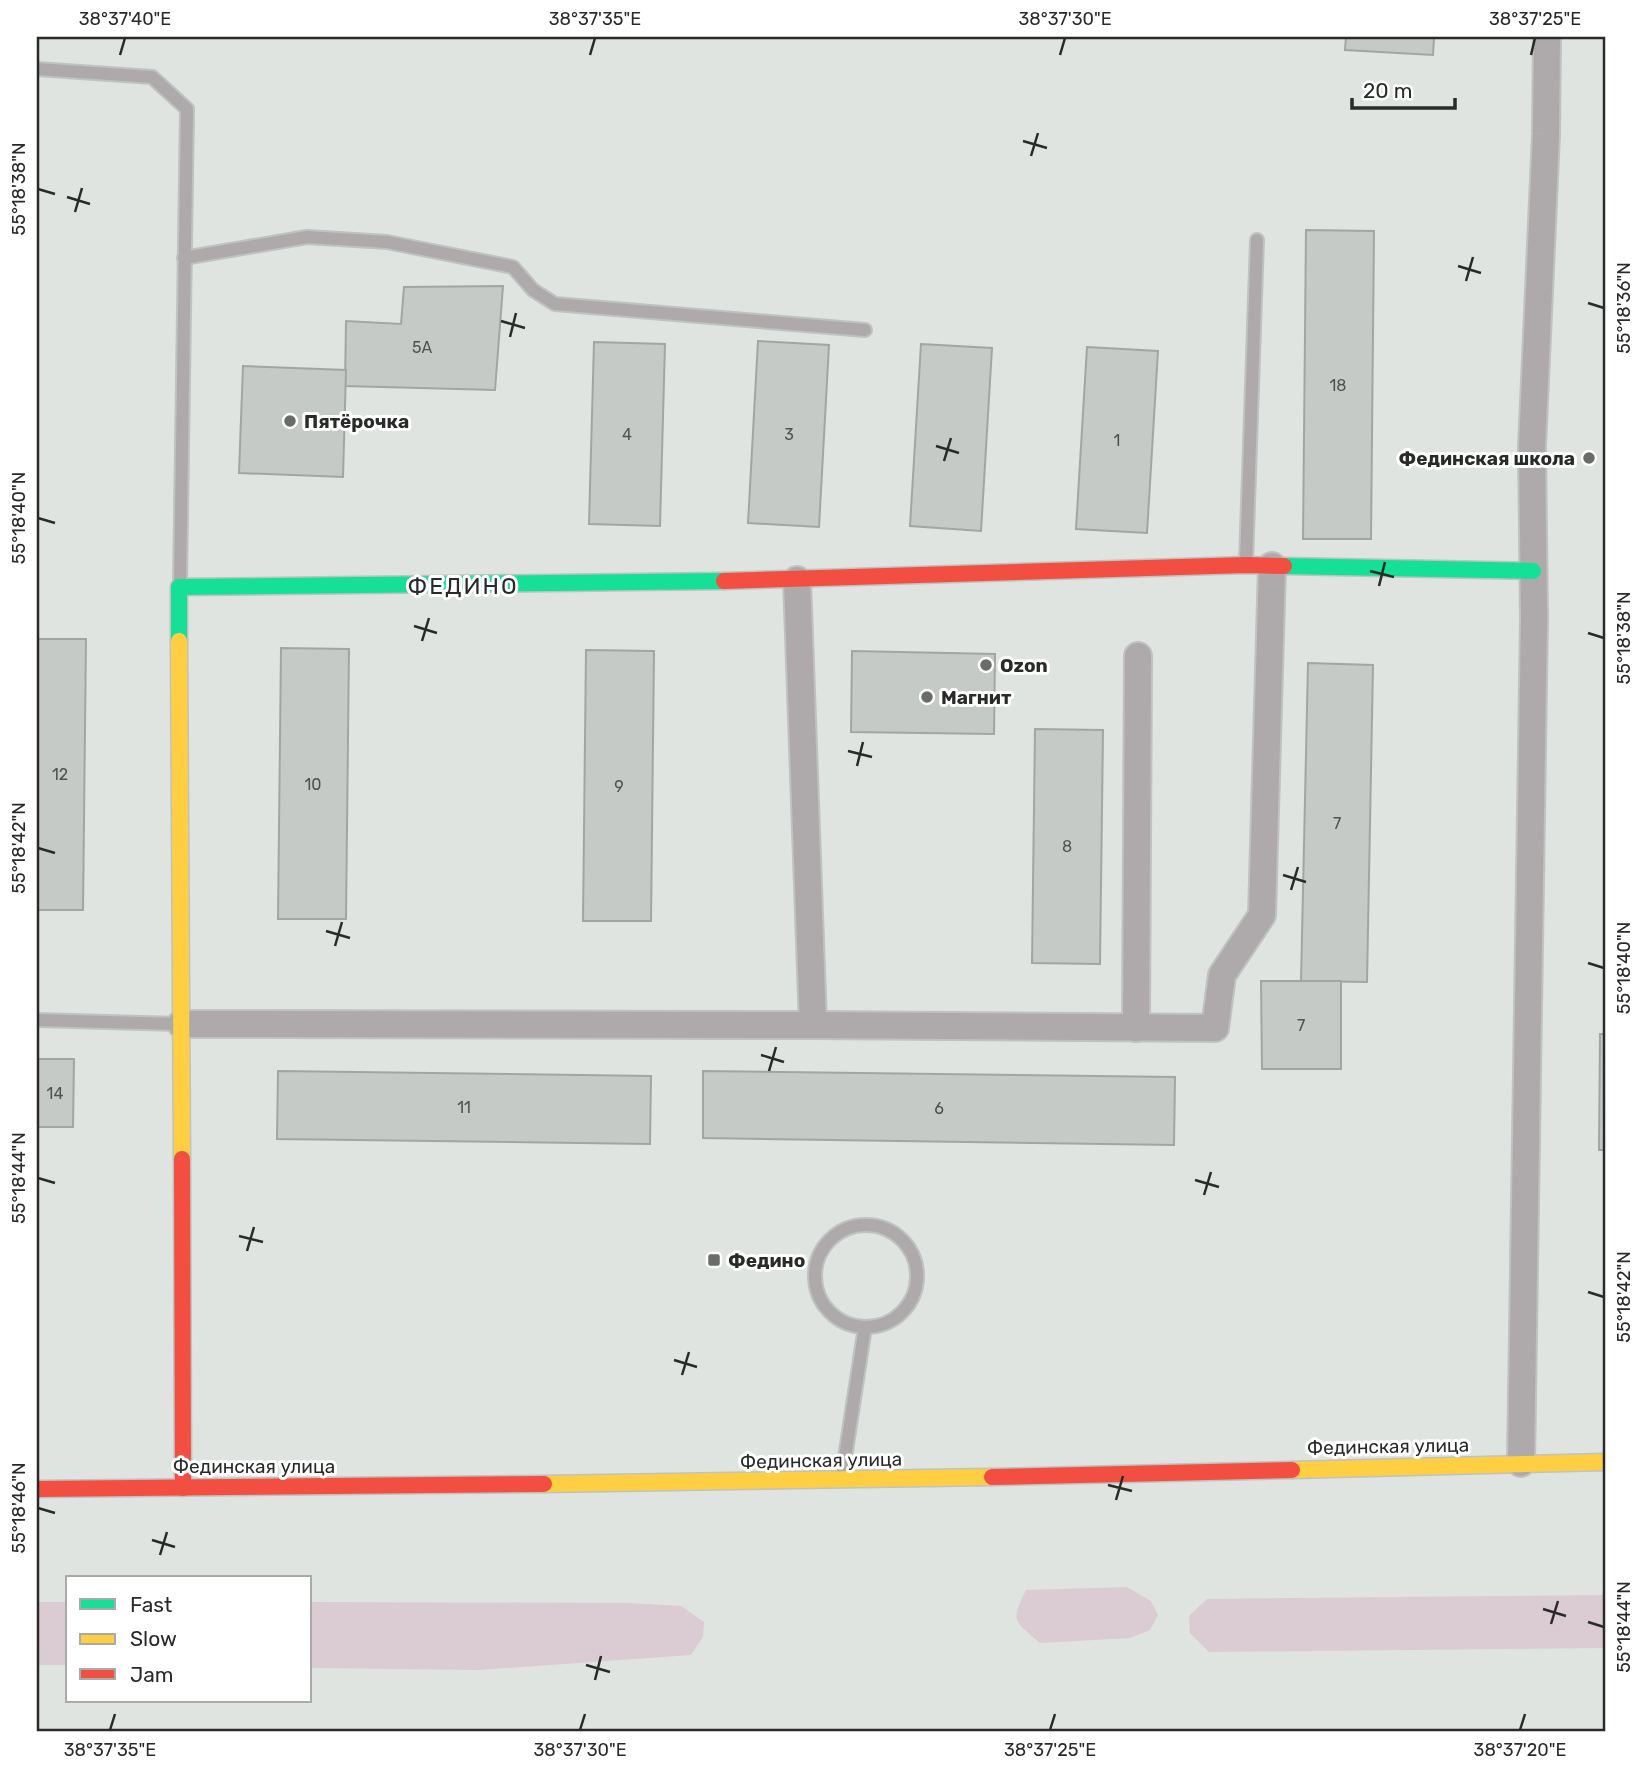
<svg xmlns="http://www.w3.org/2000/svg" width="1643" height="1769" viewBox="0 0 1643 1769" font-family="Rubik,sans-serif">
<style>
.green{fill:#dbcbd2}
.building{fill:#c6cac7;stroke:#a2a6a3;stroke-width:2}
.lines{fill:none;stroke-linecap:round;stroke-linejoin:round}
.lane-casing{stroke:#bfc2c0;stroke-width:16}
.street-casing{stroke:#bfc2c0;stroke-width:30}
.fast-casing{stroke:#bfc2c0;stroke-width:19}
.slow-casing{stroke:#bfc2c0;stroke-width:19}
.jam-casing{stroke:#bfc2c0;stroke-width:19}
.lane{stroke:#aeaaab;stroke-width:12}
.street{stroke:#aeaaab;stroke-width:26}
.fast{stroke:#16e098;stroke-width:16}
.slow{stroke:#ffcf43;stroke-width:16}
.jam{stroke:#f24e42;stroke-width:16}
.ticks{fill:none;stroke:#292b29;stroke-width:2.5}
.poi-dot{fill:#696c69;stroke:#fff;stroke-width:2.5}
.labels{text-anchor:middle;stroke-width:6;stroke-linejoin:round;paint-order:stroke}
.number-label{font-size:16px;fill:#505350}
.poi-label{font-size:19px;font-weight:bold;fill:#292b29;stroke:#fff;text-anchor:start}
.street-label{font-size:19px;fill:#292b29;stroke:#fff}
.quarter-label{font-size:23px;letter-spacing:2px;fill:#292b29;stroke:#fff}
.neatline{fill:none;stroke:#292b29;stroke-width:2.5}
.ticks-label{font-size:18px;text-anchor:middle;fill:#292b29}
</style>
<rect width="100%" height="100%" fill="#dfe4e0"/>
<!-- green -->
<g class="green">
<path d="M1127,1587L1151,1601L1158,1615L1150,1630L1130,1638L1040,1643C1014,1621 1010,1622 1026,1590Z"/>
<polygon points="1606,1595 1606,1648 1209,1652 1190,1633 1189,1616 1207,1599"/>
<rect x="37" y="1602" width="31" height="63"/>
<polygon points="310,1602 628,1603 681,1606 704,1622 703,1637 691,1655 479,1670 310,1668"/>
</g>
<!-- building -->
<g class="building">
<polygon points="1346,37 1434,37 1433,55 1345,50"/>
<polygon points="1306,230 1374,231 1371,539 1303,539"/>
<polygon points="503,286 495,390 345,386 346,321 401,324 404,287"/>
<polygon points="758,341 829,345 819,527 748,523"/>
<polygon points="594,342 665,344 660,526 589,524"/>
<polygon points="921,344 992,348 981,531 910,526"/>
<polygon points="1087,347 1158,351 1147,533 1076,529"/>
<polygon points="243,366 346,370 343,477 239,473"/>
<polygon points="37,639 86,639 83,910 37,910"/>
<polygon points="281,648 349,649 346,919 278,919"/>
<polygon points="586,650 654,651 651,921 583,921"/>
<polygon points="852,651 995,654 994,734 851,732"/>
<polygon points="1308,663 1373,665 1367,982 1301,981"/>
<polygon points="1035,729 1103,730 1100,964 1032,963"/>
<polygon points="1261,981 1341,981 1341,1069 1262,1069"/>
<polygon points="1600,1034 1606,1034 1606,1150 1599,1150"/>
<polygon points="37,1059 74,1059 73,1127 37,1127"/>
<polygon points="278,1071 651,1076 650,1144 277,1139"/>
<polygon points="703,1071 1175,1077 1174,1145 703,1138"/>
</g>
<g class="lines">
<defs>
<g id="lane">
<polyline points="37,69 152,77 187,109 180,583"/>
<polyline points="184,258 307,237 387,242 513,267 533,290 555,304 865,330"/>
<polyline points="1246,562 1257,240"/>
<polyline points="37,1020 177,1024"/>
<circle cx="866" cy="1276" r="51"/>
<polyline points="842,1477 865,1327"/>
</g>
<g id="street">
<polyline points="181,1024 813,1025 797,580"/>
<polyline points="813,1025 1215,1028 1222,975 1262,915 1272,566"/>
<polyline points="1136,1028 1138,656"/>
<polyline points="1521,1463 1534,618 1532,447 1546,134 1547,37"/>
</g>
<g id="fast">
<polyline points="1284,566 1533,571"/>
<polyline points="179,641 179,587 724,581"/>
</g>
<g id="slow">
<polyline points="179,641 182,1159"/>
<polyline points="1292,1470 1606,1462"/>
<polyline points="544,1484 992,1477"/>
</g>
<g id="jam">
<polyline points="724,581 1246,565 1284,566"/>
<polyline points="182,1159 183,1488"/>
<polyline points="992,1477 1292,1470"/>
<polyline points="37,1489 544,1484"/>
</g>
</defs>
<!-- lane casing -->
<use href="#lane" class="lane-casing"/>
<!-- street casing -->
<use href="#street" class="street-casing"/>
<!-- fast casing -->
<use href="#fast" class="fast-casing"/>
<!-- slow casing -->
<use href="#slow" class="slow-casing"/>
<!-- jam casing -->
<use href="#jam" class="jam-casing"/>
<!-- lane -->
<use href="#lane" class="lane"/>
<!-- street -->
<use href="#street" class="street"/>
<!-- fast -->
<use href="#fast" class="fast"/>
<!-- slow -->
<use href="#slow" class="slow"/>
<!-- jam -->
<use href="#jam" class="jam"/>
</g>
<!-- ticks -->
<path class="ticks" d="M120,55L125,38M590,55L595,38M1060,55L1065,38M1531,55L1535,38M1023,141L1047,148M1031,156L1038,133M38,189L55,194M67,197L90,204M75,212L82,188M1458,266L1481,273M1466,281L1473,257M1588,303L1604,308M501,321L525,328M510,337L516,313M936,446L959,453M944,461L951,438M38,518L55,523M1370,571L1394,577M1379,586L1385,562M414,626L437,633M1588,633L1604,638M422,641L429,618M848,751L872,757M857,766L863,742M38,848L55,853M1283,875L1306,882M1291,890L1298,867M326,931L350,938M335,946L342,922M1588,963L1604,968M761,1055L784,1062M769,1071L776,1047M38,1178L55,1183M1195,1180L1219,1187M1204,1195L1211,1172M239,1236L263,1242M247,1251L254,1227M1588,1292L1604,1297M674,1360L697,1367M682,1375L689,1352M1108,1485L1132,1491M1116,1500L1123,1476M38,1508L55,1513M152,1540L175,1547M160,1555L167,1532M1543,1609L1566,1616M1588,1622L1604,1627M1551,1624L1558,1601M586,1665L610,1672M595,1680L601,1656M110,1730L115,1714M580,1730L585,1714M1050,1730L1055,1714M1520,1730L1525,1714"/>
<!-- markers -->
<g class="poi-dot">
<circle cx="290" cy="421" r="7"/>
<circle cx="1589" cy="458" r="7"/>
<circle cx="986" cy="665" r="7"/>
<circle cx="927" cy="697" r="7"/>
<rect x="707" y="1253" width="14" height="14" rx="3.5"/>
</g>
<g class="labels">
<!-- number labels -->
<g class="number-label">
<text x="422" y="353">5А</text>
<text x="1338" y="391">18</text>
<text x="627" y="440">4</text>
<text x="789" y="440">3</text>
<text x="1117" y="446">1</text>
<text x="60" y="780">12</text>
<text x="313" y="790">10</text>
<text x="619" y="792">9</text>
<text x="1337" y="829">7</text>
<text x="1067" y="852">8</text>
<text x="1301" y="1031">7</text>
<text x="55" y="1099">14</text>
<text x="464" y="1113">11</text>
<text x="939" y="1114">6</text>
</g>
<!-- poi labels -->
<g class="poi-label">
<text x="304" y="428">Пятёрочка</text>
<text x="1575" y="465" text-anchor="end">Фединская школа</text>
<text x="1000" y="672">Ozon</text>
<text x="941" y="704">Магнит</text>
<text x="728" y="1267">Федино</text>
</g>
<!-- street labels -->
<g class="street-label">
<text transform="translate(1388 1446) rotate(-1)" y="7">Фединская улица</text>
<text transform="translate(821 1460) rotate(-1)" y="7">Фединская улица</text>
<text x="254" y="1473">Фединская улица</text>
</g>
<!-- quarter labels -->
<g class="quarter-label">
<text x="463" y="594">ФЕДИНО</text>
</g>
</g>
<!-- border -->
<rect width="1643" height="1769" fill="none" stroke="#ffffff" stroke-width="77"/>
<!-- legend -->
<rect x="66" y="1576" width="245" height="126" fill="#ffffff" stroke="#a9aaa9" stroke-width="2"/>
<rect x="80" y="1599" width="35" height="10" fill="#16e098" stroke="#a9aaa9" stroke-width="2"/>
<text x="130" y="1612" font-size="21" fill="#292b29">Fast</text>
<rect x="80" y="1634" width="35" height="10" fill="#ffcf43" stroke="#a9aaa9" stroke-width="2"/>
<text x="130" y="1646" font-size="21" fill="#292b29">Slow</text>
<rect x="80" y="1669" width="35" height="10" fill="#f24e42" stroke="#a9aaa9" stroke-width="2"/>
<text x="130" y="1682" font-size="21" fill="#292b29">Jam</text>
<!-- scale -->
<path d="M1352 98v10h103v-10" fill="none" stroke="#292b29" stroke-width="3.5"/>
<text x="1363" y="98" font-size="21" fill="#292b29" stroke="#ffffff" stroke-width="5" paint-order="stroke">20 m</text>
<rect x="38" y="38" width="1566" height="1692" class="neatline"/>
<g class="ticks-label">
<text x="125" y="25">38°37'40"E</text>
<text x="595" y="25">38°37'35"E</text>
<text x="1065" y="25">38°37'30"E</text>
<text x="1535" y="25">38°37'25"E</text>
<text transform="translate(19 189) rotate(-90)" y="6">55°18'38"N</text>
<text transform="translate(1624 308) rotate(-90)" y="6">55°18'36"N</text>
<text transform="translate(19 518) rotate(-90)" y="6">55°18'40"N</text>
<text transform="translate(1624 638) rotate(-90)" y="6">55°18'38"N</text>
<text transform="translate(19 848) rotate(-90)" y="6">55°18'42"N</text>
<text transform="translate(1624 968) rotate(-90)" y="6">55°18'40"N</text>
<text transform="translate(19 1178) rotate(-90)" y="6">55°18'44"N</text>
<text transform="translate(1624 1297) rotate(-90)" y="6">55°18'42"N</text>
<text transform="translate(19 1508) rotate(-90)" y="6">55°18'46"N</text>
<text transform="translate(1624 1627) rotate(-90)" y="6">55°18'44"N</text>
<text x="110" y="1756">38°37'35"E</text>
<text x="580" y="1756">38°37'30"E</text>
<text x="1050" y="1756">38°37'25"E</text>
<text x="1520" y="1756">38°37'20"E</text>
</g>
</svg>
